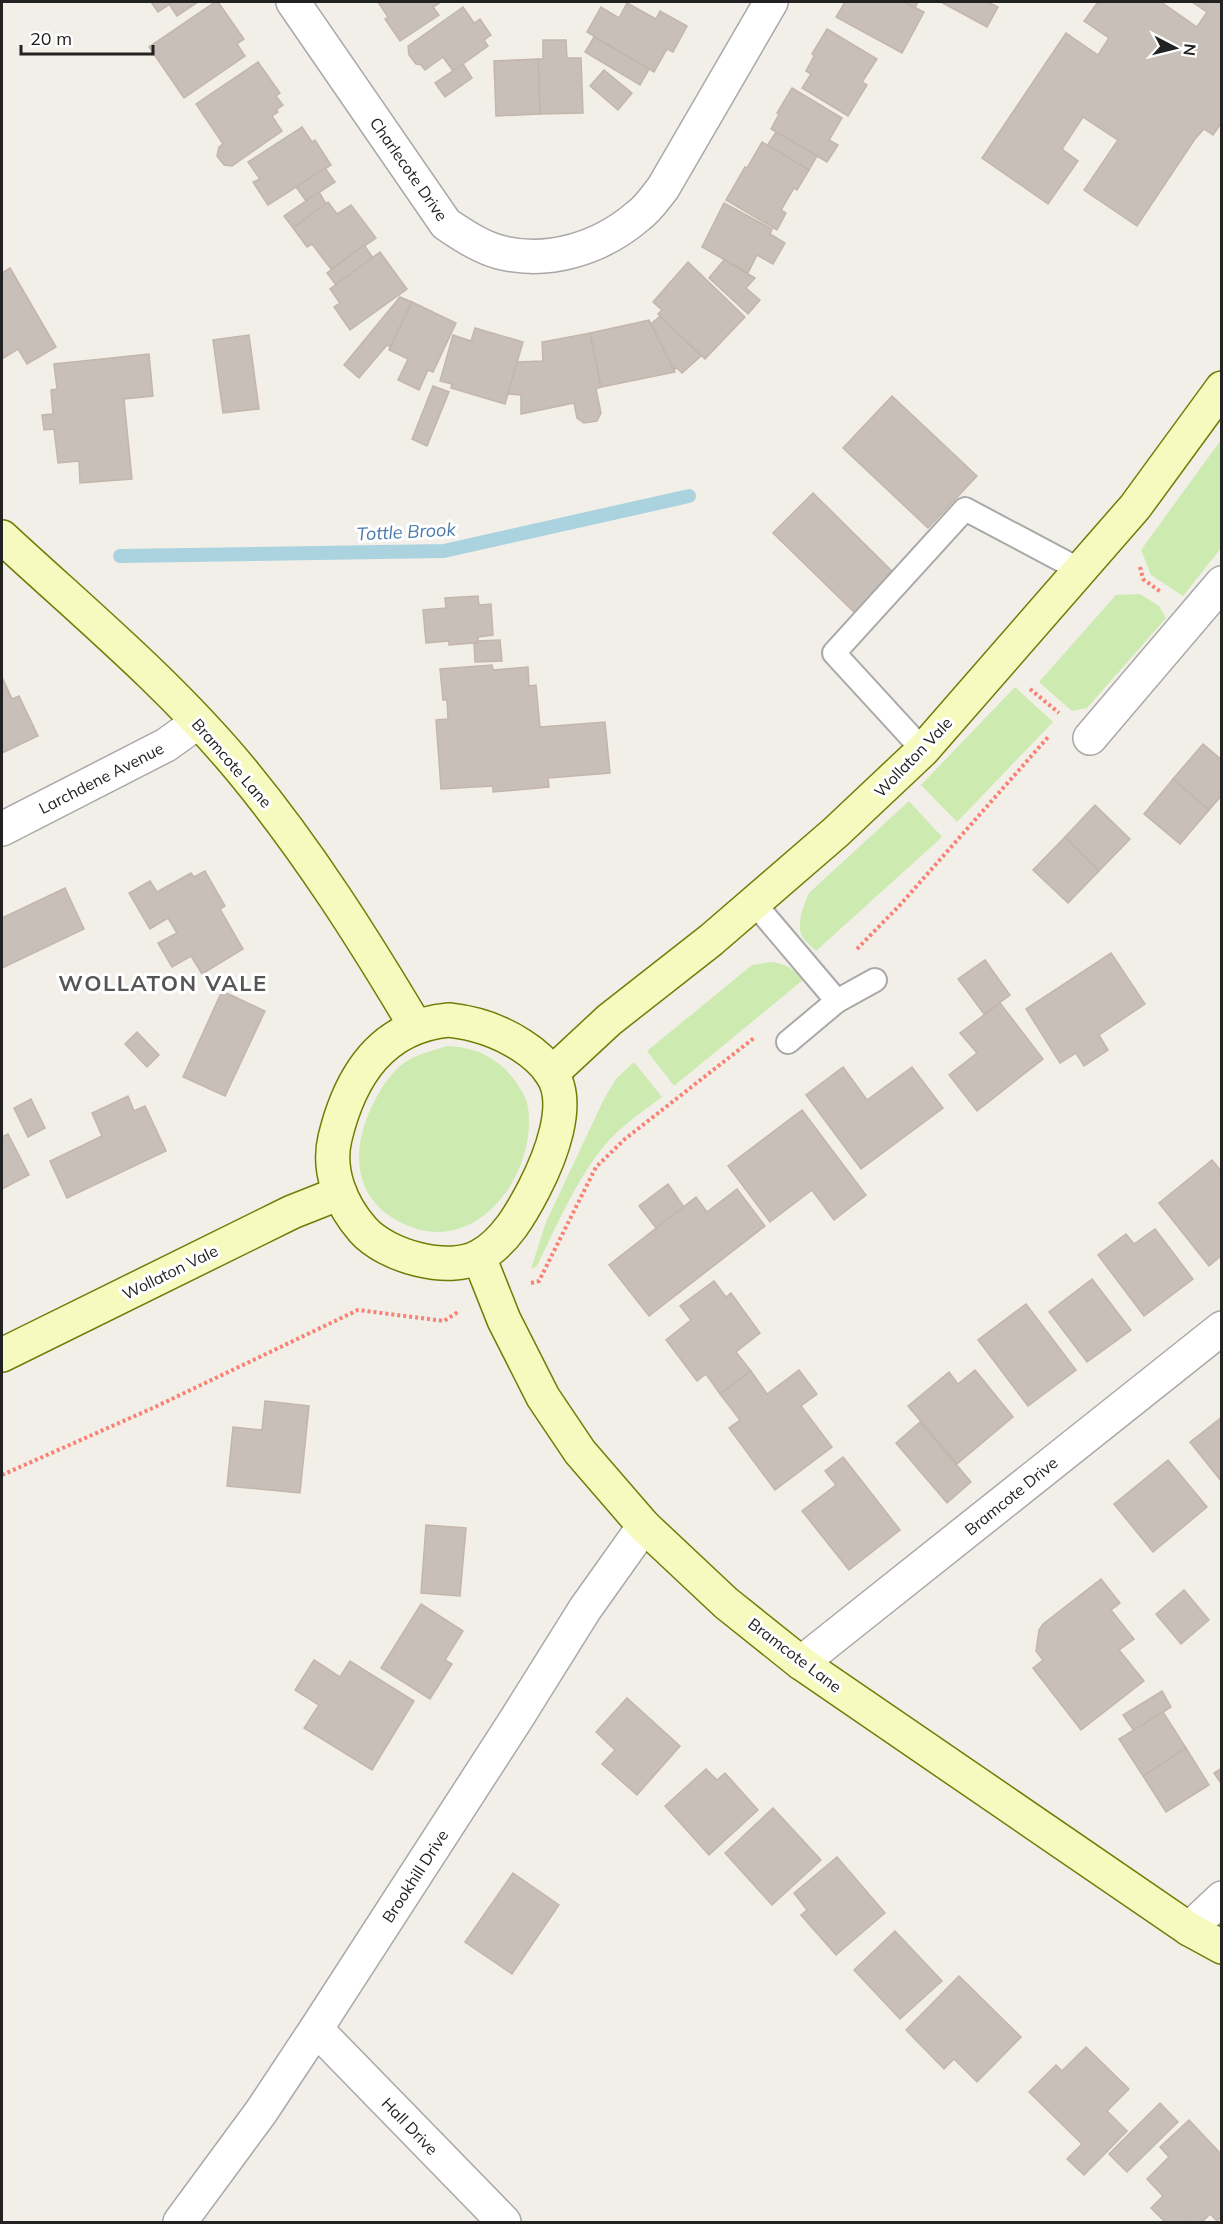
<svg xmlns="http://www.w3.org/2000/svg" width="1223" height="2224" viewBox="0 0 1223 2224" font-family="Mulish,sans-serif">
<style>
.grass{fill:#cdebb0}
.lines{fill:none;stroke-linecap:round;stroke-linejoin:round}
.stream{stroke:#aad3df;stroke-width:14}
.building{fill:#c7bfb8;stroke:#c4b6ab;stroke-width:1.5}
.lane-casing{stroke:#a9a9a9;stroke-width:26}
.street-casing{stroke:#a9a9a9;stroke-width:36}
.secondary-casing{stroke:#707d05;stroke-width:36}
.path{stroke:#fa8072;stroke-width:4;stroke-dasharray:3 3;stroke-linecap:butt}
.lane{stroke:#fff;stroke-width:22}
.street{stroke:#fff;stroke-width:33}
.secondary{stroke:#f7fabf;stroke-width:33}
.labels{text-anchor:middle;stroke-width:6;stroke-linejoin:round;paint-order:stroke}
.street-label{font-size:16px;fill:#222;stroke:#fff}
.water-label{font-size:18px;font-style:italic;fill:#4a7aab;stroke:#fff}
.district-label{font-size:22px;font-weight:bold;letter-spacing:1.5px;fill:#555;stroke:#fff}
</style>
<rect width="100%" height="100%" fill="#f2efe9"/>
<!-- grass -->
<g class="grass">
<polygon points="1221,440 1221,548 1183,596 1151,575 1141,550"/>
<polygon points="1140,594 1159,606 1166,618 1087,708 1072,711 1039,682 1116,595"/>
<polygon points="1015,687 1053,722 957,822 921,785"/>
<path d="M909,801L942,837L816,951C812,947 805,941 802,936C796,923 804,905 809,893Z"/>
<path d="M770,962C785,963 794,969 803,980L674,1086L647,1051L752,965Z"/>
<path d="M447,1046C476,1047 499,1058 516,1082C521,1090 526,1097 528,1107C538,1175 475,1260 402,1223C349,1197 351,1144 376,1098C383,1085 392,1072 404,1063C416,1054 432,1051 447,1046Z"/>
<path d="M634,1062L662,1097C642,1112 621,1126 605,1145C577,1178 556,1227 537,1266L531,1269L546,1222L604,1099L616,1079Z"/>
</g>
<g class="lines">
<!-- stream -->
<polyline class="stream" points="120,556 444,551 689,496"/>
</g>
<!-- building -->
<g class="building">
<polygon points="151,2 173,2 158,12"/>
<polygon points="173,2 198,2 177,16 169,4"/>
<polygon points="215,2 218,2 244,39 237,44 245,56 184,98 149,47"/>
<polygon points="378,2 441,2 433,7 439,15 400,41 385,19 388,17"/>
<polygon points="845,2 904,2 924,12 902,53 836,17"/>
<polygon points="904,2 918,2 915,8"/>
<polygon points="941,2 988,2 998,7 987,27"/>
<polygon points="1098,2 1161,2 1197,27 1207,12 1192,2 1222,2 1222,122 1213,135 1204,129 1195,139 1137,226 1084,190 1118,140 1083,117 1062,149 1078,161 1048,204 982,158 1066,33 1098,55 1109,38 1084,21"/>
<polygon points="627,3 656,19 660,11 687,26 673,52 667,49 654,72 587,32 601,7 619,18"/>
<polygon points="463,7 474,23 480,19 491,35 484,40 488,46 453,71 443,57 425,70 421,65 416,64 409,55 408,46"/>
<polygon points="827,29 877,59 862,82 867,85 848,116 802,88 811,74 806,71 814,56 812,54"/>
<polygon points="594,37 649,69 640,85 585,52"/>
<polygon points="543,40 566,40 567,58 581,58 583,113 540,114 538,59 543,59"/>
<polygon points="538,59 540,114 496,116 494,61"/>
<polygon points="258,62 280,93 276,96 283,105 276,110 278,112 272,116 282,131 232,166 224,165 217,156 219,147 223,144 196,104"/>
<polygon points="463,64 472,78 445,97 435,83"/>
<polygon points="604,70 632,93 618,110 590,86"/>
<polygon points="792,88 842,118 829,140 838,145 827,162 771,129 779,114 777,113"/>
<polygon points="302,127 312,142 315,140 331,165 268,205 253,182 260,179 248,162"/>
<polygon points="776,132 817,156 809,170 767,146"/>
<polygon points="762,142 809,170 797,190 794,188 781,210 786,213 777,230 726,200 745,167 747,168"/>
<polygon points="325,168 335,182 306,201 296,187"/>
<polygon points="319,192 326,204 293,228 284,216"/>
<polygon points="328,202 337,214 351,205 376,238 331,269 312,244 307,247 293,228"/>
<polygon points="724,203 772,229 770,234 785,243 773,264 757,255 748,273 702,247"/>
<polygon points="364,245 373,258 336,285 327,273"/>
<polygon points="380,252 407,289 350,330 334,307 340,303 330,289"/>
<polygon points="724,260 755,278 746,288 760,300 748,314 709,278"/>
<polygon points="688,262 745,317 705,359 658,314 662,310 653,302"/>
<polygon points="10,268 56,347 27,364 18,349 2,359 2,273"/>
<polygon points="400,297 412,302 390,347 387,345 359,378 344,365"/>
<polygon points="412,302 456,323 433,372 428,370 419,390 398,380 408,359 389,350"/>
<polygon points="660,316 701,356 682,373 677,368 673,370 651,324"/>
<polygon points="649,320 675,372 601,387 590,333"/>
<polygon points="475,328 523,342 505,404 451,388 452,384 440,381 453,335 471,341"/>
<polygon points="590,333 601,387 596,389 601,413 597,421 584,423 577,418 574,403 521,414 521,395 508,394 517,362 543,361 542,342"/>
<polygon points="249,335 259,409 223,413 213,340"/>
<polygon points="149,354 153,396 124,399 132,479 80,483 79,461 58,463 54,429 44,430 42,415 53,414 51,390 57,389 54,364"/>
<polygon points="433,386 449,392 427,446 412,439"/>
<polygon points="892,396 977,476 928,528 843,448"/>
<polygon points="813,493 900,579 861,619 773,533"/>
<polygon points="478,596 479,605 491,604 493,635 478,637 478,643 474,643 449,645 449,641 426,643 423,610 446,608 445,598"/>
<polygon points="500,640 502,661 475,662 474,643 478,643 477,641"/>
<polygon points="492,665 493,670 528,667 529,686 536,685 540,727 605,722 610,773 548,778 549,787 493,792 493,786 441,789 436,720 448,719 447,700 443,700 440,669"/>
<polygon points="2,677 12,699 19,696 38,736 2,753"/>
<polygon points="1203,744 1222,760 1222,795 1209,810 1173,779"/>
<polygon points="1173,779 1209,810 1180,844 1144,814"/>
<polygon points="1095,805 1130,839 1099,871 1065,837"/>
<polygon points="1065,837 1099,871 1068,903 1033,870"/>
<polygon points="205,871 225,906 220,909 243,949 202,974 191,956 172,967 158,943 177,933 168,918 150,929 129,893 150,881 157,892 191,873 194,877"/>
<polygon points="65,888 84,929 2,968 2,918"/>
<polygon points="1111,953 1145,1004 1099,1035 1108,1050 1084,1066 1076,1053 1060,1063 1026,1009"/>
<polygon points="985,960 1010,995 984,1014 958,979"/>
<polygon points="222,991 265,1011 225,1096 183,1077"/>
<polygon points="1000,1003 1043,1059 977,1111 949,1075 977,1053 960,1033"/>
<polygon points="137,1032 159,1055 147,1067 125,1044"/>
<polygon points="843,1067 867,1100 912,1067 943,1108 861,1169 806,1095"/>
<polygon points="128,1096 134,1111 145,1106 166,1151 67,1198 50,1161 102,1136 92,1113"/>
<polygon points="31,1099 45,1128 28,1137 14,1108"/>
<polygon points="802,1110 866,1195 834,1220 812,1190 770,1222 728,1166"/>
<polygon points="8,1134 29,1175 2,1189 2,1137"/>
<polygon points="1212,1160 1222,1172 1222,1255 1209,1266 1159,1203"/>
<polygon points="668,1184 684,1207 656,1228 639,1206"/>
<polygon points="737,1189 765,1226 649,1316 609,1265 696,1197 707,1212"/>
<polygon points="1155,1229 1193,1279 1144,1316 1098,1255 1126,1234 1134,1244"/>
<polygon points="1092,1279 1131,1330 1087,1362 1049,1312"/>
<polygon points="714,1281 726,1297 731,1293 760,1333 736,1352 751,1371 720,1394 706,1374 697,1381 666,1340 691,1320 680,1306"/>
<polygon points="1026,1304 1076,1370 1028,1406 978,1340"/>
<polygon points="799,1370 817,1394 801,1406 832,1447 775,1490 729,1428 740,1420 720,1394 751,1371 767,1394"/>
<polygon points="975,1370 1013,1417 957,1464 908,1406 949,1372 958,1384"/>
<polygon points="265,1401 309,1406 300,1493 227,1486 233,1427 262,1430"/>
<polygon points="1222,1417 1222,1482 1190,1442"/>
<polygon points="920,1422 971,1482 947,1503 896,1443"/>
<polygon points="843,1457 900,1530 849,1570 802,1511 836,1485 825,1471"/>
<polygon points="1168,1460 1207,1507 1153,1552 1114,1504"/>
<polygon points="426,1525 466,1528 460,1596 421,1593"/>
<polygon points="1101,1579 1120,1603 1111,1610 1134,1639 1119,1650 1144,1681 1081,1730 1033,1668 1043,1660 1036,1651 1039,1630 1043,1624"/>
<polygon points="1184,1590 1209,1620 1181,1644 1156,1614"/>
<polygon points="421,1604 463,1631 445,1660 452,1664 430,1699 381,1668"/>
<polygon points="314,1660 340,1677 350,1661 414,1701 372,1770 304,1728 319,1705 295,1690"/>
<polygon points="1162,1691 1171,1707 1134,1731 1123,1715"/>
<polygon points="627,1698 680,1746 637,1795 602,1764 615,1750 596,1732"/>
<polygon points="1163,1712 1186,1748 1143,1776 1119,1739"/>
<polygon points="1186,1748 1209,1785 1166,1812 1143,1776"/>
<polygon points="1222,1768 1222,1785 1214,1773"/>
<polygon points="706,1769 717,1780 725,1773 758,1810 709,1855 665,1806"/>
<polygon points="773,1808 821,1860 772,1905 725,1853"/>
<polygon points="837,1857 885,1913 836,1955 801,1915 807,1910 794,1893"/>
<polygon points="513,1873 559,1905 512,1974 465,1942"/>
<polygon points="895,1931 942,1981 900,2019 854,1970"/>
<polygon points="959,1976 1021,2037 977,2082 954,2059 944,2069 906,2030"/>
<polygon points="1086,2047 1129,2089 1107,2111 1127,2131 1084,2175 1067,2159 1082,2144 1029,2092 1056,2065 1062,2071"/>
<polygon points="1160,2103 1178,2122 1127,2172 1109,2154"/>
<polygon points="1189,2120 1222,2155 1222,2216 1217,2221 1210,2214 1202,2222 1190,2222 1188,2221 1186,2222 1165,2222 1151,2208 1163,2196 1147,2179 1169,2157 1160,2147"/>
</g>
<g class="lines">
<defs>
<g id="lane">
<polyline points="923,750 834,653 965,509 1080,570"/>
<polyline points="754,903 837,1001"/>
<polyline points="788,1042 837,1001 875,980"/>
</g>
<g id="street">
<path d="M293,2L446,224C463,235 480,247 499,252C548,265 601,248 638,216C648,209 655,198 663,188L771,2"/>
<polyline points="1090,738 1222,583"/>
<polyline points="2,829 166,745 198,722"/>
<polyline points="801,1663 1222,1328"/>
<polyline points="1189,1929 1222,1898"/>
<polyline points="316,2029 504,2222"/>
<polyline points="180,2222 261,2112 316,2029 515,1721 585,1609 644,1526"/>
</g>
<g id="secondary">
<path d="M2,537C84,613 171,685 242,771C308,851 363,938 416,1027"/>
<path d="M449,1020C476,1023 498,1030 521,1045C532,1052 544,1062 551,1073C573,1103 549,1160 534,1189C521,1214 505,1242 480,1256C449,1274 386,1256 363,1230C341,1205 327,1171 335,1138C350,1076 382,1026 449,1020Z"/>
<polyline points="552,1073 609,1020 711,940 836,832 923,750 1135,507 1222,388"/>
<polyline points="479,1257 504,1320 543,1397 580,1452 644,1526 726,1603 801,1663 1189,1929 1222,1947"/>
<polyline points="2,1355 292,1212 340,1193"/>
</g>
</defs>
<!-- lane casing -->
<use href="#lane" class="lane-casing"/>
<!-- street casing -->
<use href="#street" class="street-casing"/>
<!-- secondary casing -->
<use href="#secondary" class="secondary-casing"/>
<!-- path -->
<g class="path">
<polyline points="1140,567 1143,579 1161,592"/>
<polyline points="1030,689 1059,713"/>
<polyline points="857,949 900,905 1049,736"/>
<polyline points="531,1283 539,1281 596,1167 625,1139 754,1038"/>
<polyline points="2,1475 155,1407 358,1310 444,1321 458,1312"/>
</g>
<!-- lane -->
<use href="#lane" class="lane"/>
<!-- street -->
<use href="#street" class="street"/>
<!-- secondary -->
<use href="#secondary" class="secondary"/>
</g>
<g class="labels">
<!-- street labels -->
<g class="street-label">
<text transform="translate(409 169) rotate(55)" y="6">Charlecote Drive</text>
<text transform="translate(913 757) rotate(-46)" y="6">Wollaton Vale</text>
<text transform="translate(232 763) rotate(49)" y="6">Bramcote Lane</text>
<text transform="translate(101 778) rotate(-27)" y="6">Larchdene Avenue</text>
<text transform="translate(170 1272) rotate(-26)" y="6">Wollaton Vale</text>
<text transform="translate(1011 1496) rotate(-39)" y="6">Bramcote Drive</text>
<text transform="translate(795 1655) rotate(37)" y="6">Bramcote Lane</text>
<text transform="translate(415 1876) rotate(-57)" y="6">Brookhill Drive</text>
<text transform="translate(410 2126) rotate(46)" y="6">Hall Drive</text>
</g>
<!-- water labels -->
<g class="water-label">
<text transform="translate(406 532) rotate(-3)" y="6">Tottle Brook</text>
</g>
<!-- district labels -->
<g class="district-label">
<text x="163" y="991">WOLLATON VALE</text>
</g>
</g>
<!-- border -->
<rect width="1223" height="2224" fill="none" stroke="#222222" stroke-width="6"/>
<!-- north arrow -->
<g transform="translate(1175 48) rotate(97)" stroke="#ffffff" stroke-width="4.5" paint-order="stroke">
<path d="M0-4.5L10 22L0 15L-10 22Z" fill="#222222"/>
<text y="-9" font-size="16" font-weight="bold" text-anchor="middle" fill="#222222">N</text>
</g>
<!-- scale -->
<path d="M21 45v9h132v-9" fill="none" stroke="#222222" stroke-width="3"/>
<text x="30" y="45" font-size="18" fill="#222222" stroke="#ffffff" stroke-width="4.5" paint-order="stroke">20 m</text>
</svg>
